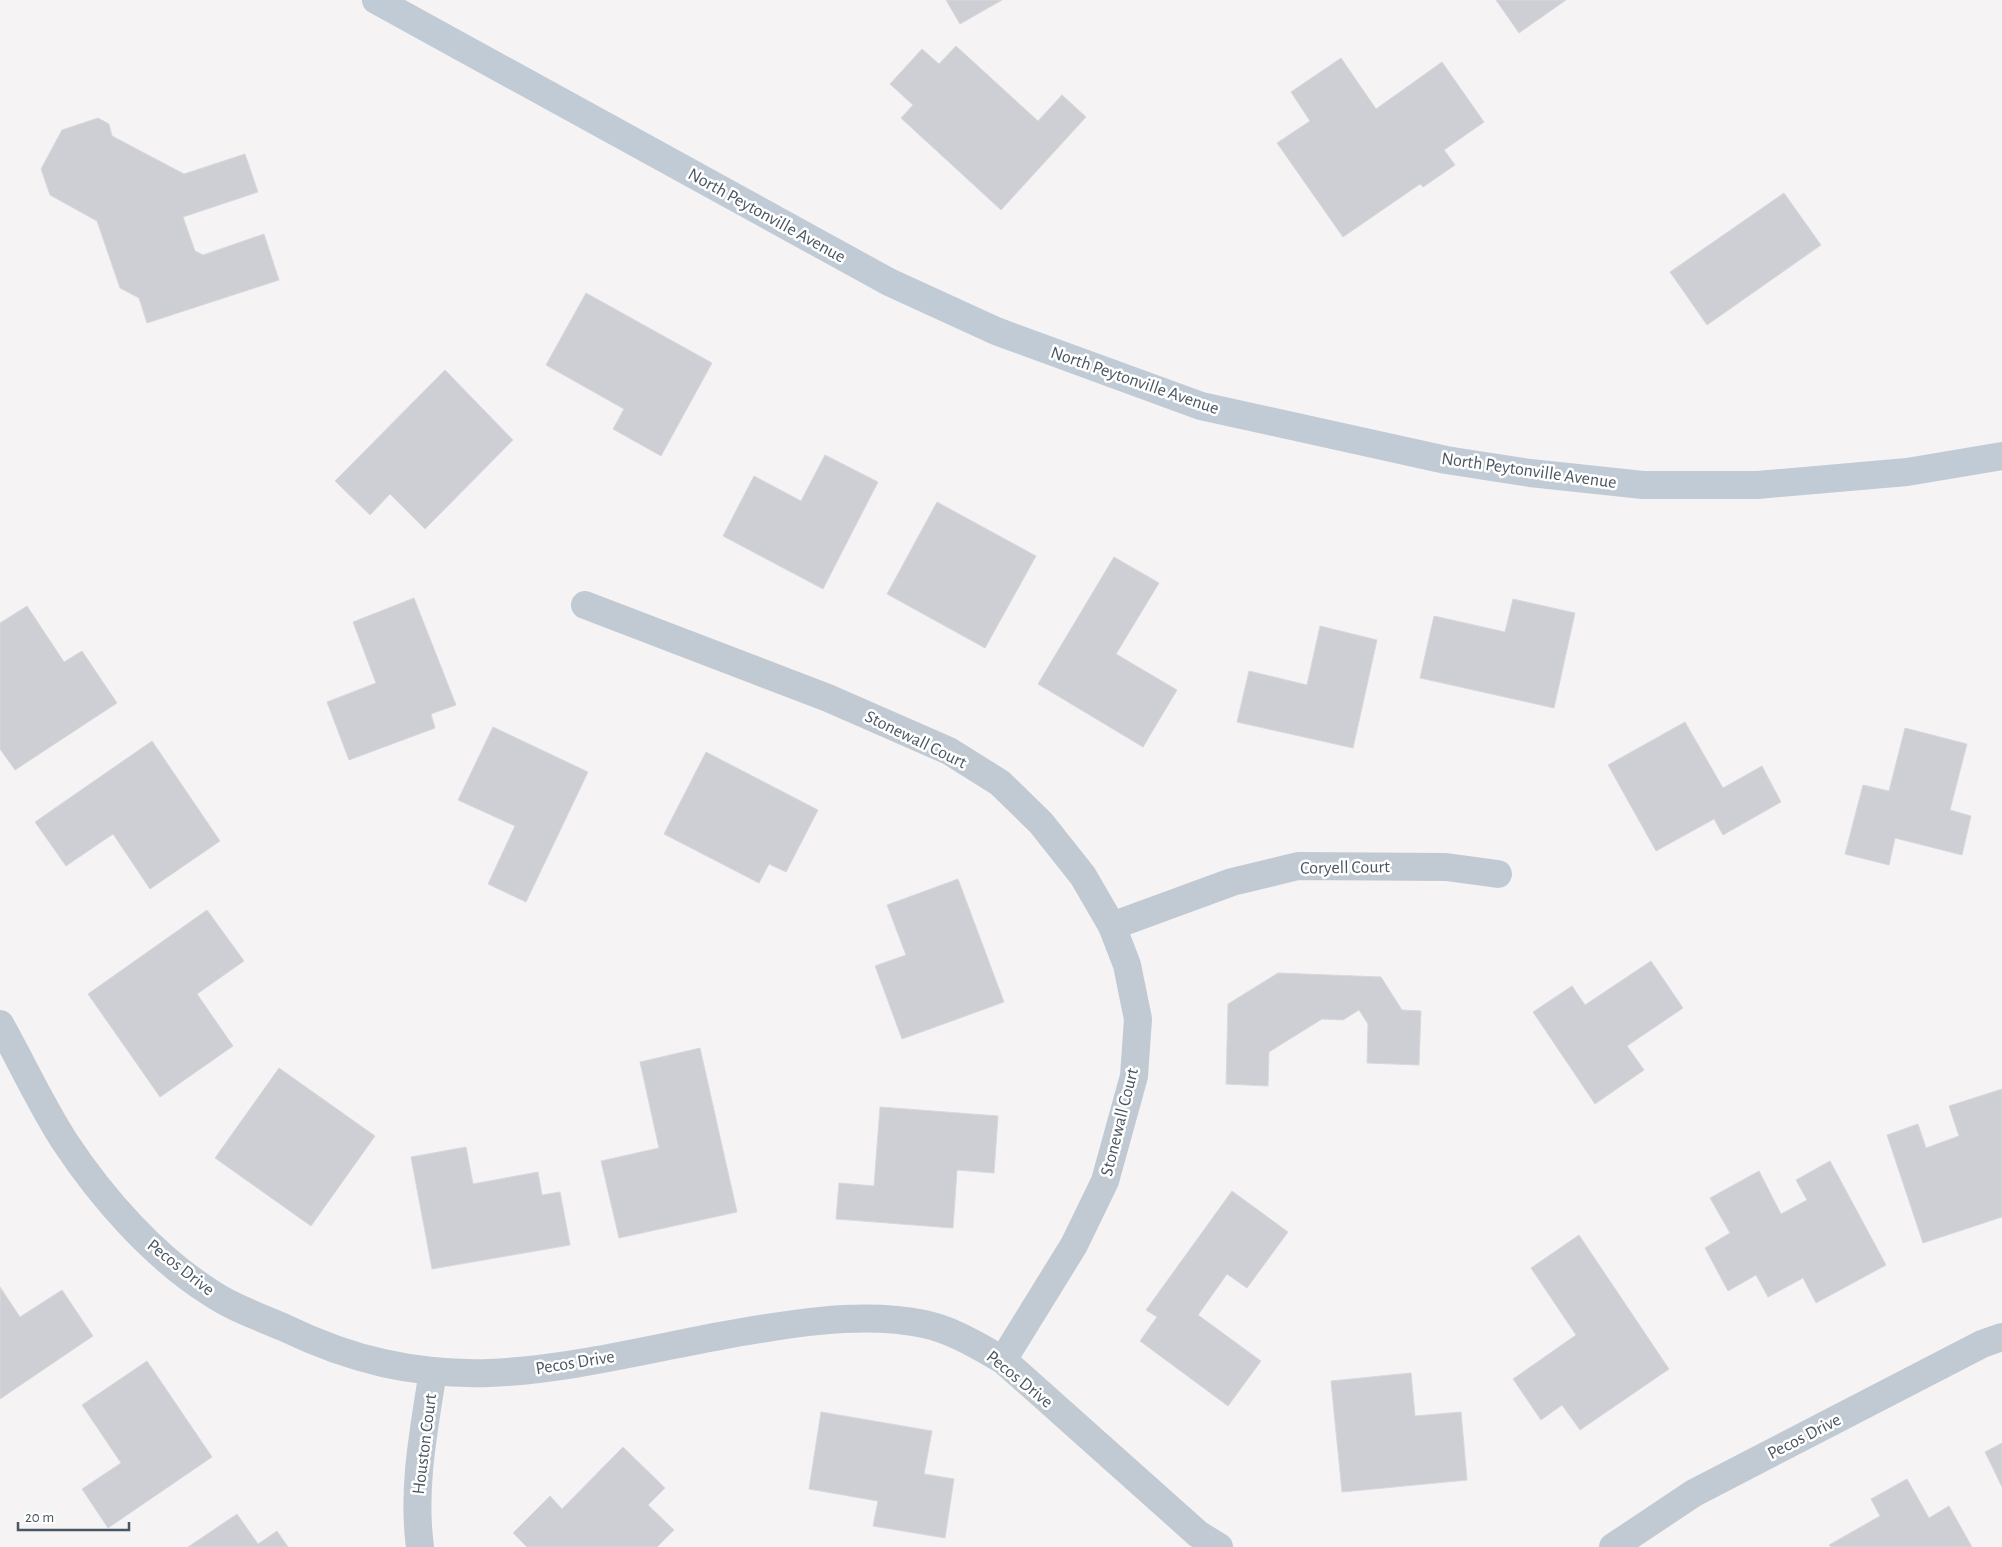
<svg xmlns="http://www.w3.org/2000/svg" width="2002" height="1547" viewBox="0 0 2002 1547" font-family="'Alegreya Sans',sans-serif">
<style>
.building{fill:#cdcfd5;stroke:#d7d9de}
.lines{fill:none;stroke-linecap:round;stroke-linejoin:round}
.street{stroke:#c1cad2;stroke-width:28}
.secondary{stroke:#c1cbd6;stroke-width:28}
.labels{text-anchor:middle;stroke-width:5;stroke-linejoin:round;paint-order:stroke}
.street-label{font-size:18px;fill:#4a5661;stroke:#fff}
</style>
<rect width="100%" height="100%" fill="#f5f3f3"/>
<!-- building -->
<g class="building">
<polygon points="946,0 1002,0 960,24"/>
<polygon points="1496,0 1566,0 1519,33"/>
<polygon points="956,46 1038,121 1062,95 1086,117 1001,210 901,118 913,105 890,84 922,49 939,64"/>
<polygon points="1341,58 1376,109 1442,62 1484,122 1444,150 1455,165 1423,187 1420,184 1343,237 1277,143 1310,121 1291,92"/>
<polygon points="98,118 109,124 112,136 184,174 245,154 258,192 183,217 195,251 203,255 264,234 279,280 147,323 139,298 120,288 97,221 50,195 41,169 62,130"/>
<polygon points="1784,193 1821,245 1707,325 1670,272"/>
<polygon points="586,293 712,363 661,456 613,429 624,409 546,365"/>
<polygon points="445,370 513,440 425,529 390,494 370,515 335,481"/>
<polygon points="825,455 878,482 823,589 723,536 754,476 801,501"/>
<polygon points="937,502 1036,556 985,648 887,594"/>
<polygon points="1114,557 1159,583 1116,654 1177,690 1143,747 1038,684"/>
<polygon points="414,598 456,705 431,714 435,728 349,760 327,702 376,683 353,622"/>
<polygon points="1513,599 1575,613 1554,708 1420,678 1434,616 1505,632"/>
<polygon points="27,606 64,662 82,651 117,703 15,770 0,749 0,623"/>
<polygon points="1320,626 1377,640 1353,748 1237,722 1249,671 1307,685"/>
<polygon points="1685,722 1723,788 1762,766 1781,802 1723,835 1714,819 1656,851 1608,765"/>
<polygon points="493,727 588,772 526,902 488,884 515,826 458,800"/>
<polygon points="1905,728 1967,744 1950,810 1971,816 1962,855 1895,838 1889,865 1845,854 1863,785 1889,791"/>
<polygon points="152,741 220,841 150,889 113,834 66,866 35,822"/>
<polygon points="706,752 818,810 786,872 769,864 759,883 664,834"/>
<polygon points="958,879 1004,1002 902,1039 875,966 906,955 887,905"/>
<polygon points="207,910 244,961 197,994 233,1046 160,1097 88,994"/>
<polygon points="1651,961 1683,1008 1627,1046 1644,1070 1595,1104 1533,1012 1572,986 1585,1005"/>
<polygon points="1278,973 1381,977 1402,1010 1421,1011 1419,1065 1367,1063 1368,1024 1359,1010 1343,1020 1322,1019 1269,1052 1268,1086 1226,1084 1228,1004"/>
<polygon points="700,1048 737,1212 619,1238 601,1161 659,1148 640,1062"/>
<polygon points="279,1068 375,1136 311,1226 215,1158"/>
<polygon points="2002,1089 2002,1217 1923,1243 1887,1135 1918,1124 1926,1148 1959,1136 1949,1106"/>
<polygon points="880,1107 998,1116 994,1173 957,1170 953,1228 836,1219 839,1183 874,1186"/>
<polygon points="466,1147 473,1184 538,1172 542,1195 560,1192 570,1245 432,1269 411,1157"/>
<polygon points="1830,1161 1886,1265 1816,1303 1803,1278 1768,1297 1756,1275 1728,1291 1705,1248 1730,1233 1710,1198 1759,1171 1781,1214 1807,1200 1796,1180"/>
<polygon points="1232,1191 1288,1232 1247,1288 1227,1274 1198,1315 1261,1361 1228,1406 1140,1341 1157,1317 1146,1310"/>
<polygon points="1579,1235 1669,1369 1580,1430 1562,1405 1541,1420 1513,1379 1576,1335 1531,1268"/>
<polygon points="0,1287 20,1317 62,1290 93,1336 0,1399"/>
<polygon points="147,1361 212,1457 108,1528 82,1489 121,1463 82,1405"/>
<polygon points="1411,1373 1415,1416 1461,1412 1467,1480 1342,1492 1331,1381"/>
<polygon points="821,1412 932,1431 924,1474 954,1479 945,1538 873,1526 878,1501 809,1489"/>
<polygon points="2002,1443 2002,1487 1985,1452"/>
<polygon points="623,1447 665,1488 648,1505 674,1530 657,1547 527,1547 513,1533 550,1496 562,1509"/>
<polygon points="1907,1479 1929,1518 1949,1506 1972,1547 1831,1547 1829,1545 1880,1516 1871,1499"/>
<polygon points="237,1514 258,1544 277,1531 288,1547 188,1547"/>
</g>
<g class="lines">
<!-- street -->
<g class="street">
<polyline points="585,605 828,698 949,751 1000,783 1041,823 1083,876 1112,926 1127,965 1138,1019 1134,1076 1105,1181 1074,1245 1003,1360"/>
<polyline points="1112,926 1232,882 1298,866 1446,867 1498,874"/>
<path d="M0,1024C22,1063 41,1105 65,1142C102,1198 154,1257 211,1293C233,1308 260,1317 285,1328C351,1360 415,1375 489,1373C563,1370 636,1352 709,1338C775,1326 857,1310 924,1324C953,1330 978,1346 1003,1360L1198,1534L1219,1547"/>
<path d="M420,1547C412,1488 424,1429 433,1371"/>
<polyline points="1613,1547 1694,1493 1982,1344 2002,1337"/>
</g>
<!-- secondary -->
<polyline class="secondary" points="376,0 889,282 996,331 1201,406 1446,460 1530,473 1643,485 1757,485 1907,472 2002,456"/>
</g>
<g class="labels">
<!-- street labels -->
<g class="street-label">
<text transform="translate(767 215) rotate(29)" y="6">North Peytonville Avenue</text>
<text transform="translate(1135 380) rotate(19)" y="6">North Peytonville Avenue</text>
<text transform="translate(1529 470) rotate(8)" y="6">North Peytonville Avenue</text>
<text transform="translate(916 739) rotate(26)" y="6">Stonewall Court</text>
<text transform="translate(1345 867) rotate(-1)" y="6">Coryell Court</text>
<text transform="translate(1119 1122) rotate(-76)" y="6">Stonewall Court</text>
<text transform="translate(181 1267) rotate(38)" y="6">Pecos Drive</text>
<text transform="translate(575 1362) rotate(-9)" y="6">Pecos Drive</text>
<text transform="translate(1020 1379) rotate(39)" y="6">Pecos Drive</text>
<text transform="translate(1804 1436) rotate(-27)" y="6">Pecos Drive</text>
<text transform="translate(424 1444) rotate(-83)" y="6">Houston Court</text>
</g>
</g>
<!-- scale -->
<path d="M18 1522v8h111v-8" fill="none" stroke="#4a5661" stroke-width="2.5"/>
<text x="25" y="1522" font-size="15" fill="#4a5661" stroke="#ffffff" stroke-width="4" paint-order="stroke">20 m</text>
</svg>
